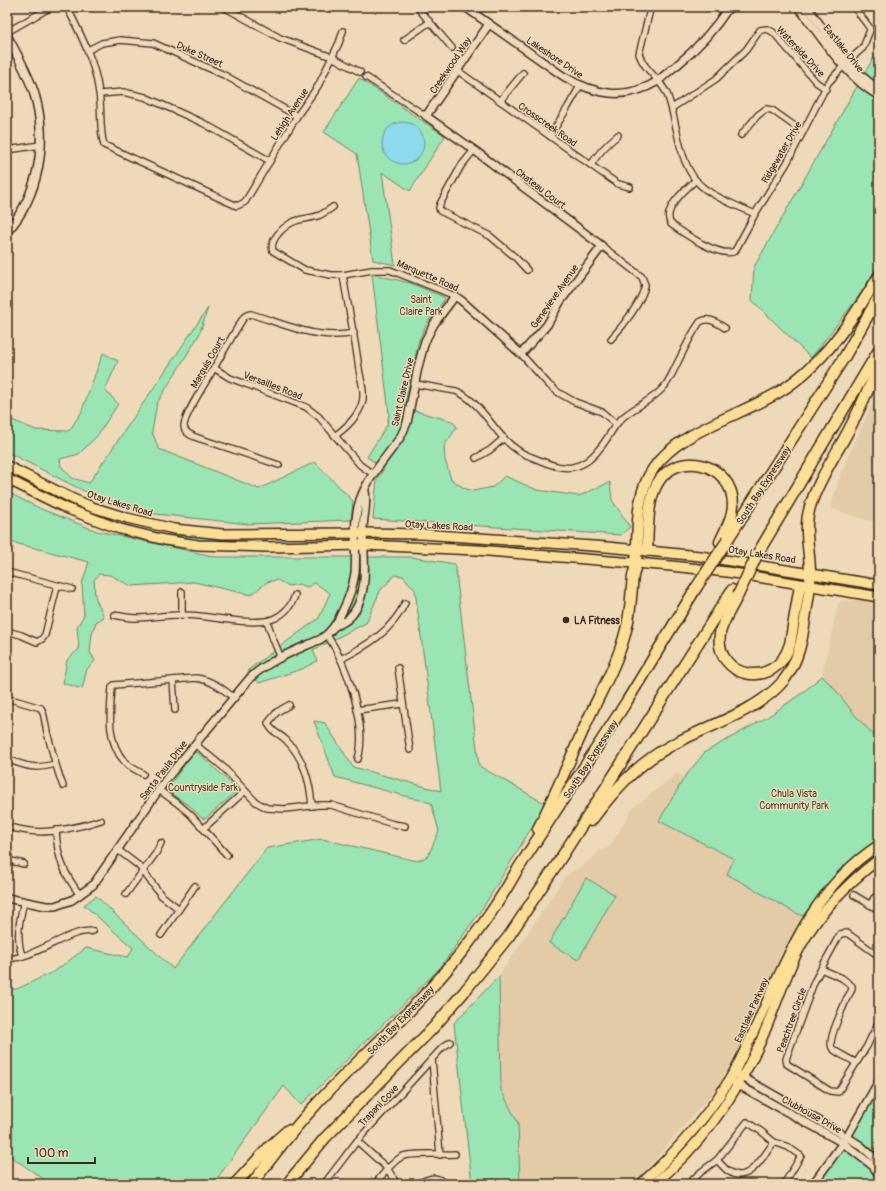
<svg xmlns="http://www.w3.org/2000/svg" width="886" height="1191" viewBox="0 0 886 1191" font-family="Pangolin,sans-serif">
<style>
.built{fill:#e3cba7}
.green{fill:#9be5b4;stroke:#6b8869}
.water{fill:#8dd9ed;stroke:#6c939a}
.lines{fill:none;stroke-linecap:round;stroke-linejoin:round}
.minor-casing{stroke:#3b2a1e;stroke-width:8}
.tertiary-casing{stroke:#3b2a1e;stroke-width:10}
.secondary-casing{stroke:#3b2a1e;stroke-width:11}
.primary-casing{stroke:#3b2a1e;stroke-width:12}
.motorway-casing{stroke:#3b2a1e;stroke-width:13}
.minor{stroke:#eed9b8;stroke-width:5.5}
.tertiary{stroke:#eed9b8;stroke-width:7}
.secondary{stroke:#eed9b8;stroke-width:8}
.primary{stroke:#fdde96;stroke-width:9}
.motorway{stroke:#fdde96;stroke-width:10}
.motorway-bridge-casing{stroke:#3b2a1e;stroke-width:13;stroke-linecap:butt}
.motorway-bridge{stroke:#fdde96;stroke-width:10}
.poi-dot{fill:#3b2a1e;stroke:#eed9b8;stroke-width:1.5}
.labels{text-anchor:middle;stroke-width:3;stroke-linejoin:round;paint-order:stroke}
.street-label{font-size:10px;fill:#3b2a1e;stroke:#eed9b8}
.park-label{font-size:10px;fill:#494634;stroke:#eed9b8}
.poi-label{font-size:10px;font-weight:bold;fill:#3b2a1e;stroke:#eed9b8;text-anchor:start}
</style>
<rect width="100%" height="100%" fill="#eed9b8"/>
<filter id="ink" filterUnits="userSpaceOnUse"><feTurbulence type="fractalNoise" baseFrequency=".025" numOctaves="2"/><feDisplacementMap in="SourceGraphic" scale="8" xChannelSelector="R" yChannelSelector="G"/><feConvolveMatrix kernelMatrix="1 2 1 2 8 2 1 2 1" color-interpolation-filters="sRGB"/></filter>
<g filter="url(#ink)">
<!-- built -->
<g class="built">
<polygon points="879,389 879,524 830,508 841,473"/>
<polygon points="861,600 879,603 879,741 855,715 835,689 822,676 838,604 841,601"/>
<polygon points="677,773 684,778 660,822 734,859 727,874 794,912 803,916 781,954 743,1040 718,1086 635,1183 520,1184 518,1123 501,1090 499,976 565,877 592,859 600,850 610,847 633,808"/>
</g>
<!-- green -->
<g class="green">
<polygon points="879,48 879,263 862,292 811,358 752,300 754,267"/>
<polygon points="359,78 445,136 410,191 382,172 395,265 373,260 357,154 324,132"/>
<polygon points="372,274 410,283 444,297 445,299 427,323 419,340 404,408 452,421 457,427 444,446 445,460 451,479 464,488 473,491 493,487 505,476 537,490 579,496 610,482 612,500 630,527 621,535 373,519 377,479 384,469 367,457 387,425 389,413"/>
<polygon points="208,308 199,335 157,403 152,432 159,449 259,489 315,462 353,501 351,520 248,524 146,513 84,491 7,452 7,418 36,430 69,431 81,413 103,353 118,361 105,390 118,404 97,436 79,454 60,459 61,466 72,478 89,483"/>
<path d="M7,492L41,509L97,531L217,557H411L455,564L479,766L546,804L484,906L440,968L301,1105L284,1086L213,1184H51L7,1154V989H17L55,971L86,948L128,957L133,948L84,905L96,896L173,969L267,848L322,839L417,861L428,856L439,831L431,803L335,777L314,721L325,723L353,767L441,791L415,590L403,576L395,575L380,591L366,623L313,650L317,661L302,669L259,683L248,670L319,618L330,593L315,583L307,587L299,584L289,586L277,580L267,582L251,595L194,582L131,586L110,575L99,574L94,580C95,585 94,591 95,596C97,604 102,610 104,617L96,622L92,633L90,652L95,661L87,669L82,689L63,683L67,660L79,649L77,627L84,615L82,584L89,562L7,541Z"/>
<polygon points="167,532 201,537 231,539 233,542 202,541 171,537"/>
<path d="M822,676L834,688L855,715L879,741V840C849,862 825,885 803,916L794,912L727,874L734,859L659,821L684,778L705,752L766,718L802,693Z"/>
<polygon points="197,752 236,788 236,792 205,819 202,818 191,807 167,791 166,787 170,785 193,753"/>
<polygon points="586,878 615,895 578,960 549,943"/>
<polygon points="499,976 501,1090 518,1123 520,1184 472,1184 454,1023"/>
<polygon points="879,1080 879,1184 815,1184"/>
</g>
<!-- water -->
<circle class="water" cx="403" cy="143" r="21"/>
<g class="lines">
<defs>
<g id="minor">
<path d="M67,7C81,35 95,62 99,93C102,110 99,129 104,145L237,206L245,202L297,116L318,86L339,43L343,31"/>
<polyline points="224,7 280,38 332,57 360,72"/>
<polyline points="417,7 452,48"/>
<path d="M650,7L649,14L639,54C641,59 643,64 647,68C654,77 662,83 667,94C679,124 677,169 705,189C720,200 738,206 755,214"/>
<polyline points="7,32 51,7"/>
<polyline points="404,40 430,22"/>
<polyline points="88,50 102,43 120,40 153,43 224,75 297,116"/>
<polyline points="458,71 602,173 618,184 630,187"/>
<polyline points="366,77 426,116"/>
<polyline points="100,94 123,92 145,97 203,123 270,161"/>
<polyline points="500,101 523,73"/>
<polyline points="672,108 716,79 746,50 760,30 767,29 773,32 816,82 826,89"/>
<polyline points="741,135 758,115 766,109 772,110 803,132"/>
<polyline points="550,136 568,107 580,86"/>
<polyline points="7,150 41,145"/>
<polyline points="474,150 461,166 440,204 439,208 440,211 490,236 515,257 527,270"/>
<path d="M591,165C598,153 607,144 618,135"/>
<path d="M696,180C686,189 661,210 671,224C683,233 721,259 735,251L755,214L787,163L828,83L848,61L863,48L870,30L869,27L854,7"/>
<path d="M333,207C329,210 324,213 320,215C311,219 301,218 293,222C283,227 269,240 273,251L305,270L331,275H343L372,270H390L443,291L455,296"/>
<path d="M602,246L642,277L645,285C642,302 623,326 611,339"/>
<polyline points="521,354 549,385 559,393 575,402 602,412 616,424"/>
<polyline points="214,368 230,378 306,407 319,417 360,465 373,474"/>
<path d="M415,384L456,391C484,403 494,436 519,451C525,455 532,457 539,460C564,471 582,472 600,448C607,440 612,429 619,421C632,407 651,402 663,388C668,383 671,376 674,370C682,354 690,336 700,322C709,316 717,323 725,328"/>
<path d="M335,436C345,428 356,419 361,406C366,395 361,381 359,369C355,338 348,307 343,275"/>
<polyline points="476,458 490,450 504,438"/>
<path d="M279,465L201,439C195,437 184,434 184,426C184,415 208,379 214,368C224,351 233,334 244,317L247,315L251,314C284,324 319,341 354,333"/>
<polyline points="7,572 72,589"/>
<polyline points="182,614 182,592"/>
<path d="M114,615C121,616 128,618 135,618C152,618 168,614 184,615C210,615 250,627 273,619C283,615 292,606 295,595"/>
<polyline points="267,621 273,639 281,658"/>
<polyline points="7,631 21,635 37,642 42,639 45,635 57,586"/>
<path d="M327,635C347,664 368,725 358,759"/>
<path d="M341,659C368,645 392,631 405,603"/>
<polyline points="398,668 410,750"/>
<polyline points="173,680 175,710"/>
<path d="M7,698L41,708C45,715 45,724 47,732C52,750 56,768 63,786"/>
<path d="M289,705L277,712L268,723C272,733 279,733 286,740C304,758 310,781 312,806"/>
<polyline points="357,710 402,704"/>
<polyline points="195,744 223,767 251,797 256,802 267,808 285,809 319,805 331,805 393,824 405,826"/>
<path d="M7,759C26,766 34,770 55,764"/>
<path d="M143,774C137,770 129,767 125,762C106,742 110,712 112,687L114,685L196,678C211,680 222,688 234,698"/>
<polyline points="159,790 177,803 190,814 227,855"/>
<path d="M7,827C14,828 22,830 29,831C49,834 81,827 101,820"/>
<polyline points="204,828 245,791"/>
<path d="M56,830C57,857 64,874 80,895"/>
<polyline points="118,850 139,866 161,895 179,909"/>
<polyline points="7,860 24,864"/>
<polyline points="126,894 156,853 161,843"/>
<polyline points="854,895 879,910"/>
<polyline points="870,905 874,898 879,895"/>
<polyline points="161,935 195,886"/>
<path d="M22,956C16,937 19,921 24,902"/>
<polyline points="879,956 847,933 840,934 814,982 786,1059 787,1064 830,1091 838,1092 867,1046 879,1021"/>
<path d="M7,958C25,961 59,938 78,933C83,931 88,932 93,931"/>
<path d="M821,969L842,978L852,986C853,991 848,995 846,1000C843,1009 827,1040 832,1048C836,1053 851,1059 856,1063"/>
<polyline points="432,1059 440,1155"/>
<polyline points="357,1141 387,1168 397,1184"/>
<path d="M717,1160C720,1163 724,1168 728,1171C748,1186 764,1155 774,1142"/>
<polyline points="324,1184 357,1141 442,1048 450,1042"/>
<path d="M375,1184C383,1174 390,1164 401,1157C410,1152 443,1155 455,1154"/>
<path d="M418,1184C426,1179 438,1174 444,1184"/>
<polyline points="688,1184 701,1172 717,1160 747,1122 762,1132 774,1142 788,1147 801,1156 784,1184"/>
</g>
<g id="tertiary">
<path d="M465,7L563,76C595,95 625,101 658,81C664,76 670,70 677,65C698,48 714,30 729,7"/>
<path d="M798,7C822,37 845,77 879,96"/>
<path d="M807,7C827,33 850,72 879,89"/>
<path d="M335,626C339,624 345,622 348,619C370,599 364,560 363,534C362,519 368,506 365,491"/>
<path d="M7,898L46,906H55L72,900L93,885L167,778L250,678C269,660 297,650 321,639C332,632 338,622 343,610C349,598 353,586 355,573C357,549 352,523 360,500C368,476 387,457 401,436L407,423L418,367L425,341L434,324L455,296L462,301L521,354L547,325L560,302L602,246L474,150L426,116L489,24"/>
<polyline points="739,1075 847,1137 861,1146 879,1162"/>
<polyline points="735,1083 843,1143 873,1166 879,1175"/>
<polyline points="813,1184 847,1137 879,1081"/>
</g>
<path id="secondary" d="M7,36C17,55 29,75 35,96C48,142 39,196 7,231"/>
<g id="primary">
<polyline points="7,466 73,499 92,507 127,518 174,529 222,534 363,533 421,534 607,547 700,556 879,585"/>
<polyline points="7,479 68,509 120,529 165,540 198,545 268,547 364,545 477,550 671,566 727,572 879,597"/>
<path d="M641,1184C677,1151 711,1114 735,1070C777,991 798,897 879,845"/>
<path d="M654,1184C699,1147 733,1099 758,1047C772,1017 782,984 796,955C815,916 845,885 879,859"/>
</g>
<g id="motorway">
<polyline points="728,539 845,356 879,296"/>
<path d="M647,551C648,531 647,502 657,484C677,448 733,463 733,505C733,518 725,530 720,542"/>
<polyline points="758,553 879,350"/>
<path d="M738,595C733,605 721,624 720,634C714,678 776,692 790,644L800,585"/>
<path d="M591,821C614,790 638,763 672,745C708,725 758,712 784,680C801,658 803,632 807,606C809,595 811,584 810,573C810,550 803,529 810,507C816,485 834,457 845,437C858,414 868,389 879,366"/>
<path d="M538,829C557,791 573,752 591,713C604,686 619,659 626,630C631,612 631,594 633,576C634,571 636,567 636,562C639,529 634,498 653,469C678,431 740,416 779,392C823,365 852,320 879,276"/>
<polyline points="235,1184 271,1145 288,1130"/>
<path d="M252,1184C271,1158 291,1132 313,1108C344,1073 381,1041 413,1007C453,966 488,922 516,872L627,701L696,588"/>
<polyline points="287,1184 325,1138 433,1028 464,992 509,936 559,861 732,590"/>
</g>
</defs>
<!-- minor casing -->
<use href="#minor" class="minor-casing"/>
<!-- tertiary casing -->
<use href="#tertiary" class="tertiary-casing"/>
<!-- secondary casing -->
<use href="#secondary" class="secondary-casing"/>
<!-- primary casing -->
<use href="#primary" class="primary-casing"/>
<!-- motorway casing -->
<use href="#motorway" class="motorway-casing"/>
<!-- minor -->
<use href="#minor" class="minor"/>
<!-- tertiary -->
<use href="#tertiary" class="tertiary"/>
<!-- secondary -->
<use href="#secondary" class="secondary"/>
<!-- primary -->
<use href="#primary" class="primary"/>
<!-- motorway -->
<use href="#motorway" class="motorway"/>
<defs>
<g id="motorway-bridge">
<polyline points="696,588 728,539"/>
<polyline points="738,595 758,553"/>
</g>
</defs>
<!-- motorway-bridge casing -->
<use href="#motorway-bridge" class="motorway-bridge-casing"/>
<!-- motorway-bridge -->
<use href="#motorway-bridge" class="motorway-bridge"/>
</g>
</g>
<!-- markers -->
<circle class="poi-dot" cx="566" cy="620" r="4"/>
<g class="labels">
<!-- street labels -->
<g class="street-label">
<text transform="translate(844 48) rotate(51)" y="4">Eastlake Drive</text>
<text transform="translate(801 51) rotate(47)" y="4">Waterside Drive</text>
<text transform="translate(200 54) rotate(24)" y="4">Duke Street</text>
<text transform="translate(555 57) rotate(34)" y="4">Lakeshore Drive</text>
<text transform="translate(450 65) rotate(-56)" y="4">Creekwood Way</text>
<text transform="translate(289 114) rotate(-57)" y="4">Lehigh Avenue</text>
<text transform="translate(548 124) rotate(35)" y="4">Crosscreek Road</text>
<text transform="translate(781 152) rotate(-60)" y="4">Ridgewater Drive</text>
<text transform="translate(541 188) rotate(37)" y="4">Chateau Court</text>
<text transform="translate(428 275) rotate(23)" y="4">Marquette Road</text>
<text transform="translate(554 296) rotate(-55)" y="4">Genevieve Avenue</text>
<text transform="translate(207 362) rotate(-60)" y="4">Marquis Court</text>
<text transform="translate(273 385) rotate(21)" y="4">Versailles Road</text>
<text transform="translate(402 392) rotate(-77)" y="4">Saint Claire Drive</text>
<text transform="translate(763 485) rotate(-57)" y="4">South Bay Expressway</text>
<text transform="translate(120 503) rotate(17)" y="4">Otay Lakes Road</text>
<text transform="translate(439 525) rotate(3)" y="4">Otay Lakes Road</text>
<text transform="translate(762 554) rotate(9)" y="4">Otay Lakes Road</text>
<text transform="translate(590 759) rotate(-57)" y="4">South Bay Expressway</text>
<text transform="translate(163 770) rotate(-53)" y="4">Santa Paula Drive</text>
<text transform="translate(751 1010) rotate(-66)" y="4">Eastlake Parkway</text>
<text transform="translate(400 1020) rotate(-46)" y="4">South Bay Expressway</text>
<text transform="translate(791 1020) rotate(-70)" y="4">Peachtree Circle</text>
<text transform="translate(378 1105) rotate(-47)" y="4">Trapani Cove</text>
<text transform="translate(812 1114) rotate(29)" y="4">Clubhouse Drive</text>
</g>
<!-- park labels -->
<g class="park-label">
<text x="421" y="303">Saint<tspan x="421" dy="12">Claire Park</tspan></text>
<text x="203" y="791">Countryside Park</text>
<text x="794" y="797">Chula Vista<tspan x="794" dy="12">Community Park</tspan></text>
</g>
<!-- poi labels -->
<g class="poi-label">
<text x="574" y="624">LA Fitness</text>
</g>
</g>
<!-- margin -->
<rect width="886" height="1191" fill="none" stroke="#eed9b8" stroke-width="24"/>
<rect x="12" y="12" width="862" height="1167" fill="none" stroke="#3b2a1e" stroke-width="1.5" filter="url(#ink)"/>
<!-- scale -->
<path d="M28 1157v6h67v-6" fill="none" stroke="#3b2a1e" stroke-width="2"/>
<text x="34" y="1157" font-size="12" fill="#3b2a1e" stroke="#eed9b8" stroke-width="3" paint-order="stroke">100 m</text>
</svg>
